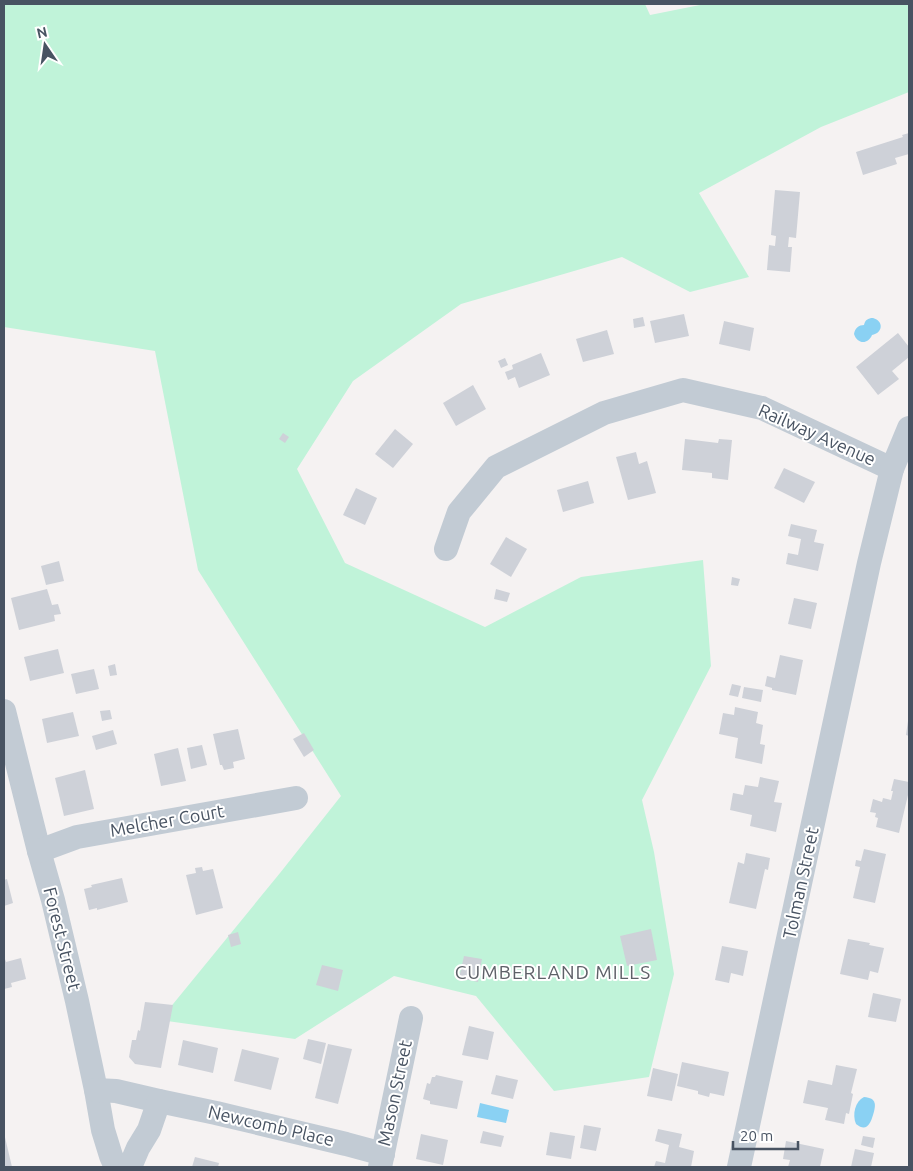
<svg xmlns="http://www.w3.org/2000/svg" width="913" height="1171" viewBox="0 0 913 1171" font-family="Ubuntu,sans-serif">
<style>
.green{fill:#c0f3d9}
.water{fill:#8ad1f3}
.building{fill:#ced1d8}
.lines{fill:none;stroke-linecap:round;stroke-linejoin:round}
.minor{stroke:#c2cbd4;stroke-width:24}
.labels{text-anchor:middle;stroke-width:4;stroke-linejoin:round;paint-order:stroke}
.street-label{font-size:18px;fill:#485362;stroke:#fff}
.neighbourhood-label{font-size:19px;letter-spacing:1px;fill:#5e6168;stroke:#fff}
</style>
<rect width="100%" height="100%" fill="#f5f2f2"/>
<!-- green -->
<polygon class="green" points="4,4 645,4 650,15 705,4 909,4 909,92 821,127 699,193 749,277 690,292 622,257 461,304 353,381 297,469 345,563 485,627 581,577 703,560 711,666 642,800 654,852 674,974 649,1077 554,1091 476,996 394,976 295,1039 160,1020 280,873 341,796 198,570 155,351 4,327"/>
<!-- water -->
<g class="water">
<path d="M873,318C884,321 883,333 872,335C868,345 857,344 854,334C855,328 859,325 864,325C865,320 868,318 873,318Z"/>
<path d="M864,1097C877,1098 876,1105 873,1115C870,1125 866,1132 856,1124C852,1115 855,1101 864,1097Z"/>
<polygon points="480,1103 509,1110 506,1123 477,1117"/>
</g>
<!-- building -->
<g class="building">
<polygon points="909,133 909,154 895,158 897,164 863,175 856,152 903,137 902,135"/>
<polygon points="775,190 800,192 796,238 789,237 788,247 792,247 790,272 767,270 769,245 775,246 776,236 771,235"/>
<polygon points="684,314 689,336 655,343 650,321"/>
<polygon points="643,317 645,326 634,328 633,319"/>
<polygon points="724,321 754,328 750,351 719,344"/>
<polygon points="607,330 614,354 583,362 576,339"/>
<polygon points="898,333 909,347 909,357 892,371 899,379 878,395 856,367"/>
<polygon points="541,353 550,375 519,388 515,377 508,380 505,372 513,369 512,365"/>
<polygon points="505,358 508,365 501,368 498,361"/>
<polygon points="473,385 486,409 456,426 443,403"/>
<polygon points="395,429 413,444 393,468 375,454"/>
<polygon points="283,433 289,437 285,443 279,439"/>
<polygon points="685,439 718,443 719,439 732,440 728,480 712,478 712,473 682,470"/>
<polygon points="636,452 639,464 647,461 656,493 628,500 616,457"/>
<polygon points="784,468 815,482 804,503 774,488"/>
<polygon points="588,481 594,503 563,512 557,490"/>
<polygon points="356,488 377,498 365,525 343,515"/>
<polygon points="791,524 817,530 814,542 824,544 818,571 786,564 788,553 798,555 801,539 788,536"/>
<polygon points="506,537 527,549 511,577 490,564"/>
<polygon points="59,561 64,581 46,585 41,566"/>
<polygon points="732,577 740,579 738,586 731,585"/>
<polygon points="47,589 52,605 58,604 61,614 54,615 55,621 19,630 11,598"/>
<polygon points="496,589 510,593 507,602 494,599"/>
<polygon points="794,598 817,603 811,629 788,624"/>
<polygon points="58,649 64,673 30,681 24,657"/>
<polygon points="780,655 803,660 796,695 772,690 772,688 765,686 767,676 775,678"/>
<polygon points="115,664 117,675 110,676 108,666"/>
<polygon points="94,669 99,689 76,694 71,674"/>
<polygon points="732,684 741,686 738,697 729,695"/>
<polygon points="744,687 763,690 761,702 742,698"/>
<polygon points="735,707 758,712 756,723 763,725 760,744 765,745 762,764 735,758 738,738 719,734 723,713 734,715"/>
<polygon points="110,710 112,719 102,721 100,711"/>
<polygon points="73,712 79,736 47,743 42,719"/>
<polygon points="908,721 909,722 909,736 906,735"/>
<polygon points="238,729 245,759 233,762 234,768 224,770 222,765 220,765 213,734"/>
<polygon points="113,730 117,744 96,750 92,736"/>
<polygon points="304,733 314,750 304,757 293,739"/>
<polygon points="202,745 207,765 191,769 187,748"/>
<polygon points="178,748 186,781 161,786 154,754"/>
<polygon points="85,770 94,809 64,816 55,778"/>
<polygon points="760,777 779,781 774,802 782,803 776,832 750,826 752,815 730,810 733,793 743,795 745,785 758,787"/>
<polygon points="894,779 909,782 909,795 908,795 899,833 876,827 878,818 875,817 876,813 870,812 873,799 882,802 883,798 891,800 893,791 891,791"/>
<polygon points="864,849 886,854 875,903 853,898 860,867 855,866 856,860 861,861"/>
<polygon points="746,853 770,858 768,870 765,869 756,909 729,903 738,862 744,864"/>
<polygon points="202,867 203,871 213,869 223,908 196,915 186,875 196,873 195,868"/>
<polygon points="122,878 128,902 97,910 97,908 89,910 84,889 92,887 91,885"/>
<polygon points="7,879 13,903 4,906 4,880"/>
<polygon points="651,929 657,960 627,966 620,936"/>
<polygon points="238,932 241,944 231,947 228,935"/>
<polygon points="848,939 870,943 869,945 884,948 878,973 870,971 868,980 840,974"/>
<polygon points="722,946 748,951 743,976 731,973 729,983 715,980"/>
<polygon points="4,956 6,962 21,958 26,979 11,983 12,987 4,989"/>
<polygon points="464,956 482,959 478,982 459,978"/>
<polygon points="322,965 343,970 338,991 316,985"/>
<polygon points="873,993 901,999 896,1022 868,1017"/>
<polygon points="145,1002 173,1005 161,1068 135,1064 129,1057 132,1040 136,1040 138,1030 140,1031"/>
<polygon points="469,1026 494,1032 488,1060 462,1055"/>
<polygon points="308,1039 326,1043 321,1064 303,1059"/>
<polygon points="183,1040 218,1048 213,1073 178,1065"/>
<polygon points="328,1044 352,1049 338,1104 315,1098"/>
<polygon points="242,1049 279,1058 271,1090 234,1081"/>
<polygon points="682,1062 729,1072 724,1096 710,1093 709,1097 698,1094 698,1091 677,1086"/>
<polygon points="836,1065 857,1069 851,1093 853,1094 849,1114 846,1113 844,1124 825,1120 828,1108 803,1103 808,1080 832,1085"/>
<polygon points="653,1068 678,1074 672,1101 647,1096"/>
<polygon points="436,1075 463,1081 457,1109 430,1104 430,1101 423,1099 427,1083 430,1084 432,1077 435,1077"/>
<polygon points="496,1075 518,1080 513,1099 491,1094"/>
<polygon points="584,1125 601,1128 596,1151 580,1148"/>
<polygon points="658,1129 682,1134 679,1147 694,1151 691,1167 654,1167 656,1161 665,1163 669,1145 655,1141"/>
<polygon points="483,1131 504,1136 501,1147 480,1143"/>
<polygon points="550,1132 575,1136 571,1159 546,1155"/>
<polygon points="4,1133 12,1167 4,1167"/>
<polygon points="421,1134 448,1140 443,1165 416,1159"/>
<polygon points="863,1136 875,1138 873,1148 861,1145"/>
<polygon points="786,1141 824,1149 820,1167 788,1167 790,1160 783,1159"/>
<polygon points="855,1149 874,1153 871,1167 851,1167"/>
<polygon points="195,1157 219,1163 218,1167 192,1167"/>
</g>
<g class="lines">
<!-- minor -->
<g class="minor">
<polyline points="446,549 459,512 496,467 604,413 683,390 762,408 892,469"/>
<polyline points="4,711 39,851 53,900 77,1001 96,1090 103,1130 111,1156 116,1167"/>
<polyline points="39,851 77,837 296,798"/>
<polyline points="96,1090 116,1091 159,1101 216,1113 346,1144 383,1154"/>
<polyline points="130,1167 138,1148 149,1130 159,1101"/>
<polyline points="380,1167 411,1018"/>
<polyline points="739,1167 869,563 892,469 909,428"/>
</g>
</g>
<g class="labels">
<!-- street labels -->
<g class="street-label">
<text transform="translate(817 435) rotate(24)" y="6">Railway Avenue</text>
<text transform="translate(167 821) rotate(-10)" y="6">Melcher Court</text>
<text transform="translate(801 883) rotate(-78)" y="6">Tolman Street</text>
<text transform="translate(62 939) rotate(76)" y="6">Forest Street</text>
<text transform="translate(395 1093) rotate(-78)" y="6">Mason Street</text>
<text transform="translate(271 1126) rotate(13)" y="6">Newcomb Place</text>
</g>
<!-- neighbourhood labels -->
<g class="neighbourhood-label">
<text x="553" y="979">CUMBERLAND MILLS</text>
</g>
</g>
<!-- border -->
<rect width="913" height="1171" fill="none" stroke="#485362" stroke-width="10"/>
<!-- north arrow -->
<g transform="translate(45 45) rotate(347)" stroke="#ffffff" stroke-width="4" paint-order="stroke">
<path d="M0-4L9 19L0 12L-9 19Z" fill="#485362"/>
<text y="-8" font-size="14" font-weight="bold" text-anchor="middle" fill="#485362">N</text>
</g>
<!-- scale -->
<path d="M733 1141v8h65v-8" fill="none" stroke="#485362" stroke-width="2.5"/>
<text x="740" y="1141" font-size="15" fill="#485362" stroke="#ffffff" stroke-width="4" paint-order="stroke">20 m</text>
</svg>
